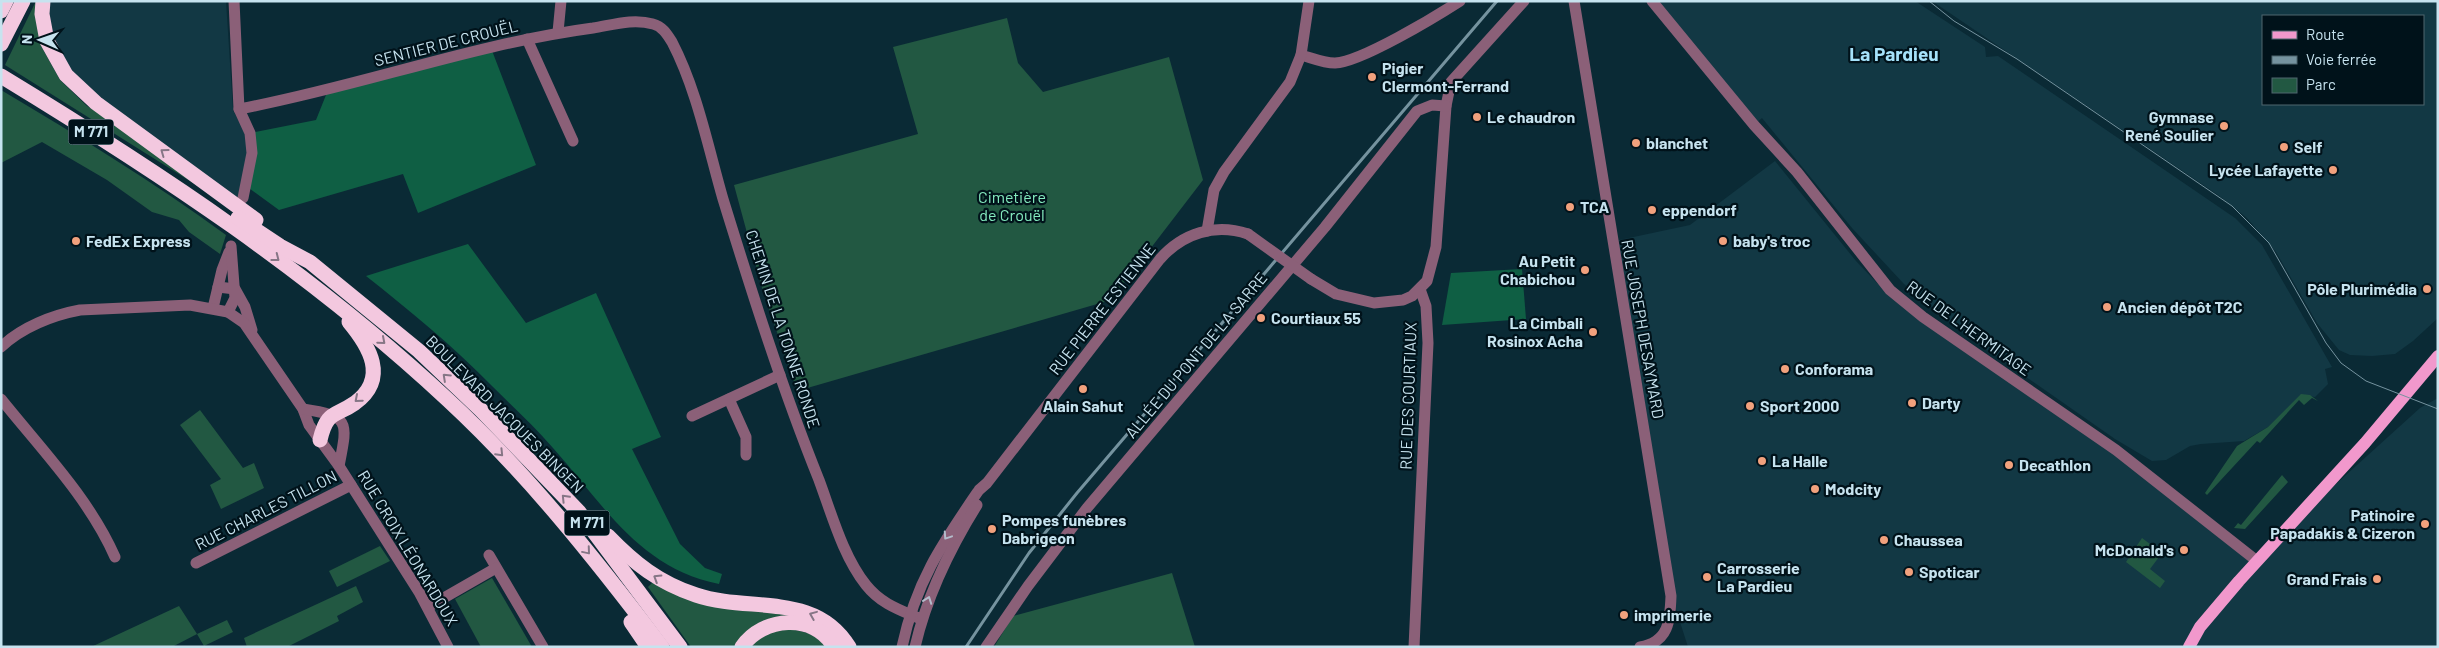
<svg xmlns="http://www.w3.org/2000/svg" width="2439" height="648" viewBox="0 0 2439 648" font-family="Barlow,sans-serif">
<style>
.built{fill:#123844;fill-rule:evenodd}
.green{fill:#225842}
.forest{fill:#0f5f44}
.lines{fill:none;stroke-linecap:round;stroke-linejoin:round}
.minor{stroke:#8b6078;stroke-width:11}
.major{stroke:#f198cc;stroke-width:12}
.highway{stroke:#f3c8df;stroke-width:15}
.tram{stroke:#75939f;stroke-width:1}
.rail{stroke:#75939f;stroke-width:3}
.minor-bridge{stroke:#8b6078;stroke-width:11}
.oneway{stroke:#867686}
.oneway2{stroke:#b4bccb}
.poi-dot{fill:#f1a17d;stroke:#00121a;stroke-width:2}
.labels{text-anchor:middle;stroke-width:4.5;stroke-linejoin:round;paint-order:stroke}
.shield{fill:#00121a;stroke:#8ba4af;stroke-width:1}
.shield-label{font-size:15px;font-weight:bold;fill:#c6e3ef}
.street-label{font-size:16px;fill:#c6e3ef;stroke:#00121a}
.poi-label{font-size:16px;font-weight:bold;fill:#c6e3ef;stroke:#00121a;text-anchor:start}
.park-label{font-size:16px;fill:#84ebbf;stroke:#00121a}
.quarter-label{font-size:19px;font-weight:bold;fill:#a5e2fa;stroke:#00121a}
</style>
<rect width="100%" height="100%" fill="#0a2a35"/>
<!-- built -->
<g class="built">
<polygon points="47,1 226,1 233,110 246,135 249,154 238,199 117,113 70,72 51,41"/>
<polygon points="1652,1 1915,1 1985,47 1986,57 1998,56 2235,218 2262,245 2332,367 2325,369 2328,384 2315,397 2301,395 2268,427 2244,441 2201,444 2190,446 2166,460 2152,461 2115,439 1963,333 1904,284 1852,228 1762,118 1754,125"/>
<path d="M1932,1H2438V318L2413,341L2395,354L2372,356L2350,355L2339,350L2317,323L2276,252L2247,218L2218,195ZM2423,16V104H2263V16Z"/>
<polygon points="1775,161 1856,261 1877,283 2116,450 2257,567 2325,494 2420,408 2438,398 2438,647 1688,647 1672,597 1610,242 1690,225"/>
</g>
<!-- green -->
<g class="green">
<polygon points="36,1 41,46 60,80 87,106 106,117 201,188 5,65"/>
<polygon points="1007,18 1018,63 1043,92 1169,57 1203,180 1111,300 797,391 762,288 734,185 918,134 893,47"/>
<path d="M1,90C78,136 154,182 226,235L220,254L189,232L179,220L152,212L107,180L42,142L1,163Z"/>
<polygon points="2301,394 2310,395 2318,401 2312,398 2304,405 2299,400 2260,443 2257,441 2207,495 2205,493 2237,446 2268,427"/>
<polygon points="200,410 243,468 254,463 264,488 221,509 210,485 221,479 180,425"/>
<polygon points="2282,475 2288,482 2245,529 2234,528 2238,523 2241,525"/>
<polygon points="2142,538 2162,553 2150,569 2165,581 2160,588 2126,562"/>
<polygon points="380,546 390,561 337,587 329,571"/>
<polygon points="1172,573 1195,647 994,647 1013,616"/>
<polygon points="492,578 532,647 481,647 455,599"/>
<polygon points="653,582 788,612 788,617 735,647 691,647 648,587"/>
<polygon points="356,586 363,602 337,616 339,621 287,647 247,647 244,638"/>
<polygon points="179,606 197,634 227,620 233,632 204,646 197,634 172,647 91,647"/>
<path d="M784,628C802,631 814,632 826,647H749L765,633Z"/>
</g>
<!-- forest -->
<g class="forest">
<polygon points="491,48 536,165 418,213 403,174 279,210 246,186 250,133 316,120 328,90"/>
<path d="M468,244L526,323L596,293L661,437L632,449L680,544L705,568L722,574L719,584C639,568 603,504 553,448C534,426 512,406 492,386C453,346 409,310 366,276Z"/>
<polygon points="1522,269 1526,319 1442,325 1451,273"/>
</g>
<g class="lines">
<!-- minor -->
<g class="minor">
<polyline points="234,1 239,109 250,133 252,153 243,198"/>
<path d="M1574,1L1671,596C1670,621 1669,642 1640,647"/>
<polyline points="1652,1 1754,125 1797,172 1890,290 1923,317 2116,450 2257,561"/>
<polyline points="558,32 561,1"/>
<polyline points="527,39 573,141"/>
<path d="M1301,55C1312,58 1323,63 1335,63C1361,62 1435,17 1460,1"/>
<path d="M239,109C358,87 473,44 593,28C612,25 633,18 653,24C662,26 667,34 672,42C697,90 708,147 723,199C752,293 782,388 819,480C832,515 843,556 866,585C881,604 900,610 921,619"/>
<polyline points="1207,231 1214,190 1224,172 1290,82 1301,55 1309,1"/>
<polyline points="1311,279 1336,294 1374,303 1403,300 1412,296 1427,281 1436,247 1446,106 1451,82 1524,1"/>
<polyline points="218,287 235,289 245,307 252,330"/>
<polyline points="213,308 222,270 229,252"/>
<polyline points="228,312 235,298 231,246"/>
<path d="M1,347C22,327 53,315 80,310L190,305L228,312L244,323L303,409L309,425L339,466L419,592L448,647"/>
<path d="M1,399C41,449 89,498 115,557"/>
<polyline points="729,399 746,437 746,455"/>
<path d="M303,409C350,416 348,421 339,466"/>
<polyline points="692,416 780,375"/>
<polyline points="489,555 543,647"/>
<polyline points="196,563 351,485"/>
<polyline points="428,607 496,568"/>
<path d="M902,647C916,581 942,544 979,490L987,483L1160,259C1183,233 1215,223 1248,234"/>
<path d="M915,647C927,595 949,550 977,505"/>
<polyline points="986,647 1028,586 1087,508 1325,227 1417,111 1432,105 1446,106"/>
<polyline points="1414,647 1428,343 1426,306 1420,289"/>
</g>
<!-- major -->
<polyline class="major" points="2189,647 2200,627 2239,581 2365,443 2438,356"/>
<!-- highway -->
<g class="highway">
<polyline points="43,1 42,14 47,41 66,75 96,103 256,220"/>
<polyline points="1,11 6,1"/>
<polyline points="1,44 23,1"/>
<path d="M1,76C159,172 313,274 448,400C528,474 596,560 662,647"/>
<polyline points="238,218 280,246 310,262 419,351 481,410 579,512 680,647"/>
<path d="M320,440C327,410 335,417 355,403C389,378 369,346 349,322"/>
<path d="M608,536C634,563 659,583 696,595C749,613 815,591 849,647"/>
<polyline points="631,622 648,647"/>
<path d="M742,647C762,617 814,612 834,647"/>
</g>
<!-- tram -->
<polyline class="tram" points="1929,1 1954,21 2017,59 2232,206 2269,243 2326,343 2341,363 2366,381 2438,409"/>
<!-- rail -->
<polyline class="rail" points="966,647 1029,553 1077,493 1497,1"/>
<!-- minor-bridge -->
<polyline class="minor-bridge" points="1248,234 1311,279"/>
</g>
<!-- one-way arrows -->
<defs><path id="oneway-chevron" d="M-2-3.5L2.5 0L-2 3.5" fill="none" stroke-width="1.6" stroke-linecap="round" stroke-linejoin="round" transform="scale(1.25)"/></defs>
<g class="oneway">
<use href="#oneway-chevron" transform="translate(164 152) rotate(-144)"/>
<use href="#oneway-chevron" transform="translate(276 258) rotate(38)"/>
<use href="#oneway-chevron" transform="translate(382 341) rotate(41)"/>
<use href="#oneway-chevron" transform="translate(446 377) rotate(-137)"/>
<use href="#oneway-chevron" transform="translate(358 399) rotate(139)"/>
<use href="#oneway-chevron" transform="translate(500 453) rotate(46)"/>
<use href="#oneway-chevron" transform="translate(565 498) rotate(-134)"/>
<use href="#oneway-chevron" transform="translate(587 551) rotate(50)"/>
<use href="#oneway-chevron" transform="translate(657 578) rotate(-148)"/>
<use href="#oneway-chevron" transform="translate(813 615) rotate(-158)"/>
</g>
<g class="oneway2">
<use href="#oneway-chevron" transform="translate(947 536) rotate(124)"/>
<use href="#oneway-chevron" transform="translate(928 600) rotate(-70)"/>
</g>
<!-- markers -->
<g class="poi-dot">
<circle cx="1372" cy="77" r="5"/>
<circle cx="1477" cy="117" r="5"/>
<circle cx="2224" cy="126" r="5"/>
<circle cx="1636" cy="143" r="5"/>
<circle cx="2284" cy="147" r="5"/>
<circle cx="2333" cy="170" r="5"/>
<circle cx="1570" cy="207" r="5"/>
<circle cx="1652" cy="210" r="5"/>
<circle cx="76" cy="241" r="5"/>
<circle cx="1723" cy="241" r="5"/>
<circle cx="1585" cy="270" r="5"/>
<circle cx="2427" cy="289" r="5"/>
<circle cx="2107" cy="307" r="5"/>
<circle cx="1261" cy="318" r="5"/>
<circle cx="1593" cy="332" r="5"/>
<circle cx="1785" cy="369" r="5"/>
<circle cx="1083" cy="389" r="5"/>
<circle cx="1912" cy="403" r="5"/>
<circle cx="1750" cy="406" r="5"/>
<circle cx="1762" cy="461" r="5"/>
<circle cx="2009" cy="465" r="5"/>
<circle cx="1815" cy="489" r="5"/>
<circle cx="2425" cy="524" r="5"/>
<circle cx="992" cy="529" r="5"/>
<circle cx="1884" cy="540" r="5"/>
<circle cx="2184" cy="550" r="5"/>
<circle cx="1909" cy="572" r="5"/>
<circle cx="1707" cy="577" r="5"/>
<circle cx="2377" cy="579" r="5"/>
<circle cx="1624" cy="615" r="5"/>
</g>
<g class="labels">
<!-- shield labels -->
<g class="shield">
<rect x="68.5" y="119.5" width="45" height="25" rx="4"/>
<rect x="564.5" y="510.5" width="45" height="25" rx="4"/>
</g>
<g class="shield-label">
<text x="91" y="137">M 771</text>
<text x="587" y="528">M 771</text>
</g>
<!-- street labels -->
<g class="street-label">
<text transform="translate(446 43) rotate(-14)" y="6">SENTIER DE CROUËL</text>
<text transform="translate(1102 309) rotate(-52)" y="6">RUE PIERRE ESTIENNE</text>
<text transform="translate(1969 328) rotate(36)" y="6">RUE DE L'HERMITAGE</text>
<text transform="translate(783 329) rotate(72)" y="6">CHEMIN DE LA TONNE RONDE</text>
<text transform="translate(1643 329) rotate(80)" y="6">RUE JOSEPH DESAYMARD</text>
<text transform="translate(1196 355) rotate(-50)" y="6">ALLÉE DU PONT DE LA SARRE</text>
<text transform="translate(1408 396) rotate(-88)" y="6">RUE DES COURTIAUX</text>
<text transform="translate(505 414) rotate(45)" y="6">BOULEVARD JACQUES BINGEN</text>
<text transform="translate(266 510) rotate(-27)" y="6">RUE CHARLES TILLON</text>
<text transform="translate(408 548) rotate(59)" y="6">RUE CROIX LÉONARDOUX</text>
</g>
<!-- poi labels -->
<g class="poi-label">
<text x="1382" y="74">Pigier<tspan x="1382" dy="18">Clermont-Ferrand</tspan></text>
<text x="1487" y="123">Le chaudron</text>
<text x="2214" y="123" text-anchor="end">Gymnase<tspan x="2214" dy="18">René Soulier</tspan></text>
<text x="1646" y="149">blanchet</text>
<text x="2294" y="153">Self</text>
<text x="2323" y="176" text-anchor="end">Lycée Lafayette</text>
<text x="1580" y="213">TCA</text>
<text x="1662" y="216">eppendorf</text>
<text x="86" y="247">FedEx Express</text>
<text x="1733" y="247">baby's troc</text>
<text x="1575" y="267" text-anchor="end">Au Petit<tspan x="1575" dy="18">Chabichou</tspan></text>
<text x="2417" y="295" text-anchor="end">Pôle Plurimédia</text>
<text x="2117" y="313">Ancien dépôt T2C</text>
<text x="1271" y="324">Courtiaux 55</text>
<text x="1583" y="329" text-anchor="end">La Cimbali<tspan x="1583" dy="18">Rosinox Acha</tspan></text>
<text x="1795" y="375">Conforama</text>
<text x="1922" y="409">Darty</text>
<text x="1083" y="412" text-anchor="middle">Alain Sahut</text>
<text x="1760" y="412">Sport 2000</text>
<text x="1772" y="467">La Halle</text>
<text x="2019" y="471">Decathlon</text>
<text x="1825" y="495">Modcity</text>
<text x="2415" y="521" text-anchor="end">Patinoire<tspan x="2415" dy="18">Papadakis &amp; Cizeron</tspan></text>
<text x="1002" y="526">Pompes funèbres<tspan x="1002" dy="18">Dabrigeon</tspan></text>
<text x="1894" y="546">Chaussea</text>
<text x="2174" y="556" text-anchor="end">McDonald's</text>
<text x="1717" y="574">Carrosserie<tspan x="1717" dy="18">La Pardieu</tspan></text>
<text x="1919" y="578">Spoticar</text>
<text x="2367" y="585" text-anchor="end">Grand Frais</text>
<text x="1634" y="621">imprimerie</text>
</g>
<!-- park labels -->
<g class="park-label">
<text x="1012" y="203">Cimetière<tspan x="1012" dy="18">de Crouël</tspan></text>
</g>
<!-- quarter labels -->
<g class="quarter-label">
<text x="1894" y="61">La Pardieu</text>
</g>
</g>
<!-- border -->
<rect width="2439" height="648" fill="none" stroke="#c6e3ef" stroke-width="5"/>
<!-- legend -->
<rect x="2262" y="15" width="162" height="90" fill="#00121a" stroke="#4f666f"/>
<rect x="2272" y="31" width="25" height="8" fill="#f198cc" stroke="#4f666f"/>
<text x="2306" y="40" font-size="15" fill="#c6e3ef">Route</text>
<rect x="2272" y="56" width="25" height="8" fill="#75939f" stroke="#4f666f"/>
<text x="2306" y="65" font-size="15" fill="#c6e3ef">Voie ferrée</text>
<rect x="2272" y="78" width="25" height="15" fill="#225842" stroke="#4f666f"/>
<text x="2306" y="90" font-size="15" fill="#c6e3ef">Parc</text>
<!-- north arrow -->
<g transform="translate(40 40) rotate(272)" stroke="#00121a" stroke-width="4" paint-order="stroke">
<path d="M0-4L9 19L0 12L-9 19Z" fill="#c6e3ef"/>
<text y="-8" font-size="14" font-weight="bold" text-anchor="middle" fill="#c6e3ef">N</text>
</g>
</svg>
